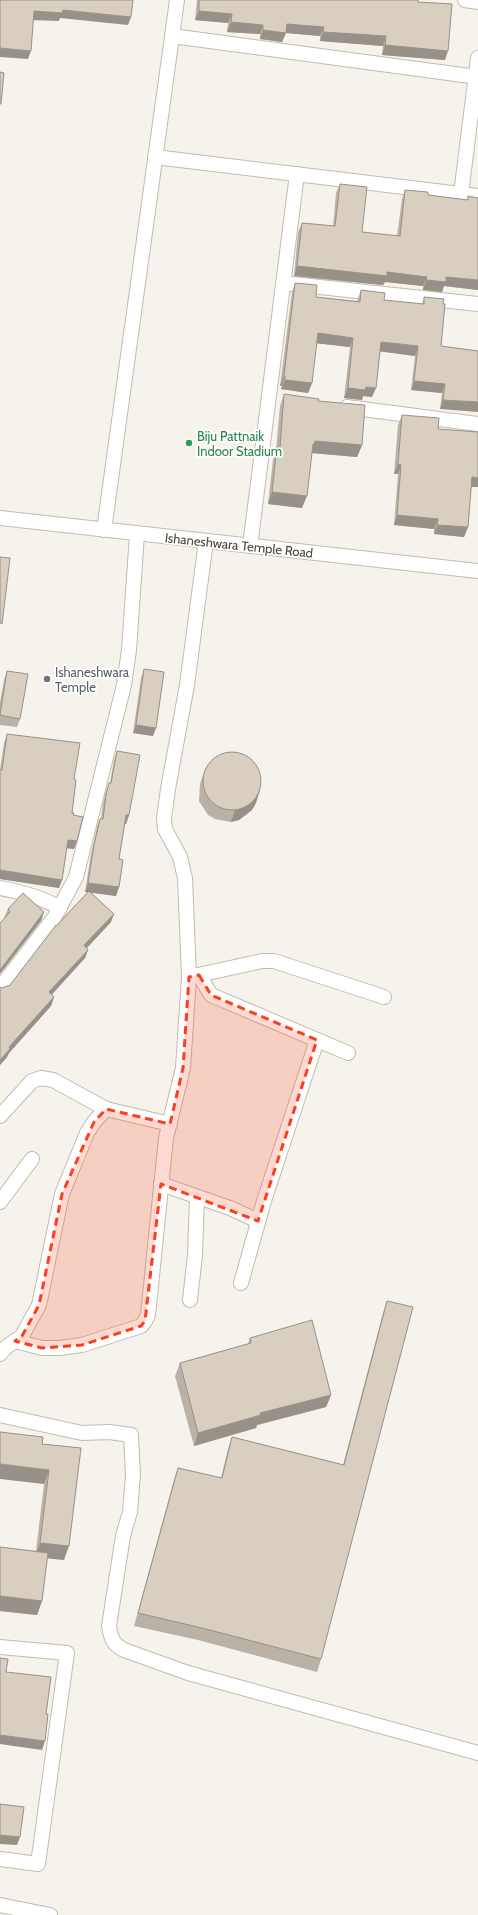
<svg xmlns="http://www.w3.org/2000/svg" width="478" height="1915" viewBox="0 0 478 1915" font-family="Cabin,sans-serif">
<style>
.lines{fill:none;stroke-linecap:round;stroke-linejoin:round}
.minor-casing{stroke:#c2bbae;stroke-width:16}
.minor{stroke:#fff;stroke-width:14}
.wall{fill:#bab2a6}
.shaded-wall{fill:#979187}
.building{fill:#d8cfc1;stroke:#979187}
.marked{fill:#fc3f1d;fill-opacity:0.2;stroke:#fc3f1d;stroke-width:3;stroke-dasharray:8 5;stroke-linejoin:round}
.leisure-dot{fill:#2e9e5b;stroke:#fff;stroke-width:1.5}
.worship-dot{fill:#6b7280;stroke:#fff;stroke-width:1.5}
.labels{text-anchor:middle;stroke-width:3.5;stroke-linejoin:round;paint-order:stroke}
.leisure-label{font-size:13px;fill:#27864d;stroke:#fff;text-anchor:start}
.street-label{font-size:13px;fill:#4b4439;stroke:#fff}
.worship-label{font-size:13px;fill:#5b616d;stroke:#fff;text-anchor:start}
</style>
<rect width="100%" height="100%" fill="#f6f3ec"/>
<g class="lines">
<defs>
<g id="minor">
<polyline points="465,0 478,2"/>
<polyline points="172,36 478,77"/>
<polyline points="155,157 478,196"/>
<polyline points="461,194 478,58"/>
<polyline points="283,283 478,304"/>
<polyline points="347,407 478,424"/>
<polyline points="0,518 478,571"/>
<polyline points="104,530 177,0"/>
<polyline points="250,546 297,174"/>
<path d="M0,888C22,892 41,897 60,908"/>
<polyline points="199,975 211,995 348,1053"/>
<polyline points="189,977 262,961 274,961 384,997"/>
<polyline points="0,988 54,918 76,877 124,685 129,650 137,534"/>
<polyline points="0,1116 32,1081 41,1078 53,1080 106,1109 170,1124"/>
<polyline points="161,1184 230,1208 258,1221"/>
<polyline points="0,1202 32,1159"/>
<polyline points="241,1283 264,1201 317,1040"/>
<polyline points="190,1300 195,1255 197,1197"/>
<polyline points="15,1341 42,1348 59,1348 82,1345 141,1326 145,1321 148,1315 166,1138 183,1068 189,977 185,878 180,857 165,829 164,818 168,789 187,685 206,541"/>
<polyline points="0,1354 5,1348 22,1336 39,1305 62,1194 87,1133 94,1122 106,1109"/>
<path d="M0,1415L82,1433L109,1432L131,1435L133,1475L130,1512L123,1536L109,1626C111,1639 113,1644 124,1650L188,1673L478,1753"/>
<polyline points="0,1647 67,1653 38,1864 0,1859"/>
<polyline points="0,1905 50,1915"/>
</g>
</defs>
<!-- minor casing -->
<use href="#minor" class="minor-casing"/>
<!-- minor -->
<use href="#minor" class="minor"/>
</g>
<!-- wall -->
<g class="wall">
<polygon points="197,0 418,0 418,2 445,60 382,55 383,46 320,41 320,36 286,33 282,42 260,39 260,34 227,32 228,23 195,20"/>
<polygon points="340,184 362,232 397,236 402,199 405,190 428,195 467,200 468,196 478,198 478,290 444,286 442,292 423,290 423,286 385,282 383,285 294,276 298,232 302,223 333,226 336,193"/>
<polygon points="295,283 316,297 357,301 361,290 384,300 422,304 424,297 441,346 478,351 440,409 442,393 411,390 415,356 379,351 372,397 363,396 362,400 344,398 350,347 316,343 312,383 308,393 281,389 282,386 280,386 292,292"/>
<polygon points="284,394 362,445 357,457 312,453 302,508 268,504 273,460 276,451 280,406"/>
<polygon points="402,415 438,429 478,487 471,487 468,527 464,537 434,534 434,529 394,525 398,474 394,474 398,425"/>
<polygon points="144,669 153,736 133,733 141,678"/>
<polygon points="7,671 20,719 17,727 0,725 0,702 4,680"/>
<polygon points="7,734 74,779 72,813 73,815 77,841 74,849 66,848 62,880 59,888 0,879 0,770 4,743"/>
<polygon points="117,751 129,815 126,824 125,824 119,859 119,887 116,896 91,892 111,922 87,948 88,950 85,958 52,994 54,997 51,1006 9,1053 7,1057 0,1065 0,987 2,988 10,985 56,926 88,892 85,892 91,854 97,827 100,819 101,819 103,803 106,791 110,783 114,760"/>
<polygon points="204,772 256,803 252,810 239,820 231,822 215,819 208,815 199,801 200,784"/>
<polygon points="8,909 44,912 41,921 4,918"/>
<polygon points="387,1301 321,1659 317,1672 198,1640 134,1626 174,1480 178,1468 221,1478 228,1449 232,1437 343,1465 383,1313"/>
<polygon points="250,1338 331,1395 326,1407 257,1425 256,1428 194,1446 175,1376 180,1363 248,1344"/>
<polygon points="42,1444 81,1448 64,1560 47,1558 42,1601 37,1615 0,1611 0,1547 36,1551 44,1484"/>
</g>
<!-- shaded-wall -->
<g class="shaded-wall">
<polygon points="63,10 131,17 128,25 60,18 59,21 31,20 34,11"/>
<polygon points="199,11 232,14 228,23 195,20"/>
<polygon points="231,22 263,25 260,34 227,32"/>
<polygon points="287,24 324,27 320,36 286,33 282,42 260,39 263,30"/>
<polygon points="323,32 386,36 383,46 320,41"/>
<polygon points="385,45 448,51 445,60 382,55"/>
<polygon points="0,48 31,51 28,59 0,57"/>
<polygon points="297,266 387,272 427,277 423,286 385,282 383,285 294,276"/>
<polygon points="446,277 478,280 478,290 444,286 442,292 423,290 426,280"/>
<polygon points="318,333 353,338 350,347 314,343"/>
<polygon points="381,342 418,346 415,356 377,351"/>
<polygon points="284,376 285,376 282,386 280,386"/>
<polygon points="285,380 312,383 308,393 281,389"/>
<polygon points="414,381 445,384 442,393 411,390"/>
<polygon points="366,387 376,388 372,397 363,396 362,400 344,398 348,388"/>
<polygon points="443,400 478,402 478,412 440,409"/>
<polygon points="315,441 362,445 357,457 311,453 313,444"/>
<polygon points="398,464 401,465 398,474 394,474"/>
<polygon points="472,477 478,478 478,487 469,487"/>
<polygon points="272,492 307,496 302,508 268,504"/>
<polygon points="397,515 438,519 434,529 394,525"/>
<polygon points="437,525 468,527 464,537 434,534"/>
<polygon points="136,725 156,728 153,736 133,733"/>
<polygon points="260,790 256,803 252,810 239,820 231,822 235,810"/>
<polygon points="126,815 129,815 126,824 123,824"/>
<polygon points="68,840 77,841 74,849 65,848"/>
<polygon points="0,870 62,880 59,888 0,879"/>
<polygon points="88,883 119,887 116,896 85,892"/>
<polygon points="44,912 41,921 0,974 0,970"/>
<polygon points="114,914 111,922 81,954 84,945"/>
<polygon points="88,950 85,958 46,1001 49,992"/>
<polygon points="54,997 51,1006 9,1053 7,1057 0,1065 0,1060 9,1047"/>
<polygon points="331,1395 326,1407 257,1425 256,1428 194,1446 198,1433 260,1413"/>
<polygon points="0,1464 49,1470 44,1484 0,1479"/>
<polygon points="40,1543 69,1546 64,1560 35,1557"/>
<polygon points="0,1596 42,1601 37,1615 0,1611"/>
<polygon points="0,1735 45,1741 42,1750 0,1744"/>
<polygon points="0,1835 20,1837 17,1845 0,1844"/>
</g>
<!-- building -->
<g class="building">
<polygon points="0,0 133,0 131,17 63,10 62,13 34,11 31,51 0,48"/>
<polygon points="199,0 418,0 418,2 452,4 448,51 385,45 386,36 323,32 324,27 287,24 286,33 263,30 263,25 231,22 232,14 199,11"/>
<polygon points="0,72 4,73 1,104 0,104"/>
<polygon points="340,184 367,187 362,232 400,236 405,190 428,192 428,195 468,200 468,196 478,198 478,280 446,277 446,282 426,280 427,277 387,272 387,276 297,266 302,223 335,226"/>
<polygon points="295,283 317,285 316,297 360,302 361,290 385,293 384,300 424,304 424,297 444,299 443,304 445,304 441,346 478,351 478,402 443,400 445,384 414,381 418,346 381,342 376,388 366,387 365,390 348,388 353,338 318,333 312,383 285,380 285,376 284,376"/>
<polygon points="284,394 319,399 318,401 365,405 362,445 315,441 314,444 313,444 307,496 272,492 277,447 280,448"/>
<polygon points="402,415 439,418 438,429 478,432 478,478 472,477 468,527 437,525 438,519 397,515 401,465 398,464"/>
<polygon points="0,557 10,558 2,624 0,623"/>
<polygon points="144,669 164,672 156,728 136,725"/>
<polygon points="7,671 28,674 20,719 0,715"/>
<polygon points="7,734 80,743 74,779 76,780 72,813 74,813 73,815 83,817 77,841 68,840 62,880 0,870 0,770 2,770"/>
<polygon points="117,751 140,755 129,815 126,815 119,859 123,860 119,887 88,883 94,845 100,819 103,819 106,795 109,783 111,783"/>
<circle cx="232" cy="781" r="29"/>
<polygon points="89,891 114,914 84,945 88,950 49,992 54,997 9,1047 10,1049 0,1060 0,987 2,988 10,985 56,925 56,926"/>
<polygon points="23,893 44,912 0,970 0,923 10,912 8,909"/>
<polygon points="387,1301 413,1307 321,1659 202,1628 138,1613 178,1468 222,1478 232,1437 344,1465"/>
<polygon points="312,1320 331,1395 260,1413 261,1415 198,1433 180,1363 251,1343 250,1338"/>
<polygon points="0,1432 43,1437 42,1444 81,1448 69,1546 40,1543 49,1470 0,1464"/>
<polygon points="0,1547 48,1553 42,1601 0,1596"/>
<polygon points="0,1658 8,1659 6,1672 51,1677 46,1714 48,1714 45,1741 0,1735"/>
<polygon points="0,1804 24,1807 20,1837 0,1835"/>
</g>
<!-- marked area -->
<path class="marked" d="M199,975L211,995L317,1040L258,1221L161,1184L145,1321L141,1326L82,1345L42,1348L15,1341L22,1336L39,1305L62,1194L94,1122L106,1109L170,1124L183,1068L189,977Z"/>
<!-- markers -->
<circle class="leisure-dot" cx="189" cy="443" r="4"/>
<circle class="worship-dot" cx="47" cy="679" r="4"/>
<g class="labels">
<!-- leisure labels -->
<g class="leisure-label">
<text x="197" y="441">Biju Pattnaik<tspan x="197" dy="15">Indoor Stadium</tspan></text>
</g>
<!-- street labels -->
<g class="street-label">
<text transform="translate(239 545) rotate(6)" y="5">Ishaneshwara Temple Road</text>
</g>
<!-- worship labels -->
<g class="worship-label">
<text x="55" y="677">Ishaneshwara<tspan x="55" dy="15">Temple</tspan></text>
</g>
</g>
</svg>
